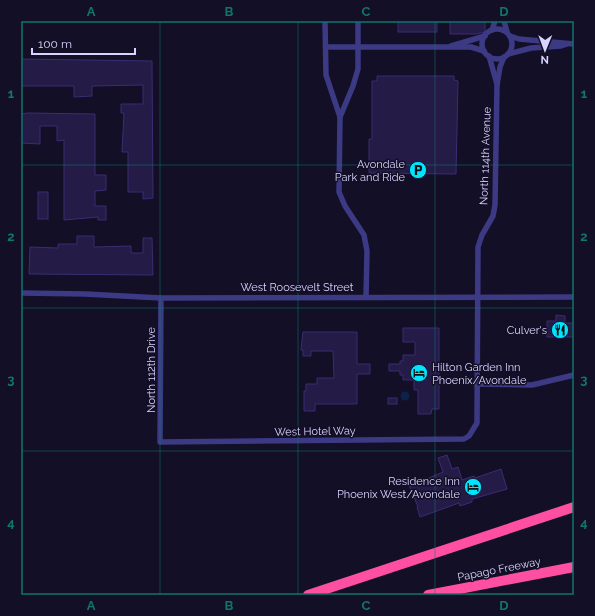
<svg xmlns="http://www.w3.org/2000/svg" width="595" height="616" viewBox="0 0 595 616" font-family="Raleway,sans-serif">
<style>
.water{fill:#0c2248}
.building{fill:#241b47;stroke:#3b2d73}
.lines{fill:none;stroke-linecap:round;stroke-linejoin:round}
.minor{stroke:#3d3a85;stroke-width:5.5}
.motorway{stroke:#ff4fa3;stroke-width:10}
.grid{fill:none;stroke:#0f766e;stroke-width:1;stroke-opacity:0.55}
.labels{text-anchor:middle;stroke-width:3;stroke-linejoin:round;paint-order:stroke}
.street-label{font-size:11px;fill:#d9d4ff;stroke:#130f26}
.poi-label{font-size:11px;fill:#d9d4ff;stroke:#130f26;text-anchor:end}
.neatline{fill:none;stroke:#0f766e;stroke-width:1.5}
.grid-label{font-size:13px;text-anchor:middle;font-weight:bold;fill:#0f766e}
</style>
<rect width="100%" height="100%" fill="#130f26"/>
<!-- water -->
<circle class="water" cx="405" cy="396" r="4.5"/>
<!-- building -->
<g class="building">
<rect x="398" y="21" width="39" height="11"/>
<polygon points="450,21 485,21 485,32 476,34 450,34"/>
<polygon points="21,59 152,61 153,198 143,199 143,192 128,192 128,152 122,152 124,113 121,113 121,104 143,104 143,85 92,86 92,96 74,97 74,86 21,86"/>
<polygon points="377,76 454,76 454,80 458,81 456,174 369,173 369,139 372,139 372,81 377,81"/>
<polygon points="28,113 95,114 95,175 106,175 106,190 95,191 95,206 106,206 106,220 98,220 98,217 64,220 64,140 57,141 57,126 40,126 40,144 21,143 21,114"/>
<rect x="38" y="192" width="10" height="27"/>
<polygon points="77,236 94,236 94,247 131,246 131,253 143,253 143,238 152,238 153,275 29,274 30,247 58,248 58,244 77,244"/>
<polygon points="556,315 565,316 565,323 574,323 574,337 547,337 547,321 556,321"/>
<polygon points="403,328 439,328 439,409 432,409 431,414 418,414 418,390 414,390 414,380 403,380 403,375 400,375 400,371 389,371 389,364 400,364 400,361 403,361 403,355 415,355 415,342 403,342"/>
<polygon points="303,332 357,332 357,364 370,364 370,374 357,374 357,404 315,404 315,411 304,411 304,391 306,391 306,384 317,384 317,378 334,378 333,351 311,351 311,356 303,356 303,350 301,350"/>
<rect x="388" y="398" width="9" height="6"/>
<polygon points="447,455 452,469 458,467 462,480 474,476 475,478 501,469 507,489 472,499 472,502 460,506 459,503 420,517 417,507 418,507 409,485 416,483 415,480 421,478 422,481 443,472 438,458"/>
</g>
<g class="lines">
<!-- minor -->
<g class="minor">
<polyline points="325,21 326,75 340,117 339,192 345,206 364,235 367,251 366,297"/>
<polyline points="504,21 507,32"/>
<circle cx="497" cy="44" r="15"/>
<polyline points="492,30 495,21"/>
<polyline points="510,36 519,39 574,44"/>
<polyline points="451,46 485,36"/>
<polyline points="326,47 471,47 484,51"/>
<polyline points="508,54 531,48 561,46 567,44"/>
<polyline points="489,56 497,84"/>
<polyline points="340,117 353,86 358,69 358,21"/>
<polyline points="21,293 85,294 161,298 574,297"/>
<polyline points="161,298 160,442 464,439 469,436 477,423 478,247 482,235 493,216 495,205 497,85 500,67 504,57"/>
<polyline points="476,384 532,385 574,375"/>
</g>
<!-- motorway -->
<g class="motorway">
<polyline points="308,595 574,507"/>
<polyline points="428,595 574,567"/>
</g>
</g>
<!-- grid -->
<path class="grid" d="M160,21V595M298,21V595M435,21V595M21,165H574M21,308H574M21,451H574"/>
<!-- icons -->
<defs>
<symbol id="parking-disc" viewBox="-11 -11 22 22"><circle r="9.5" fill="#00e5ff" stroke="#130f26"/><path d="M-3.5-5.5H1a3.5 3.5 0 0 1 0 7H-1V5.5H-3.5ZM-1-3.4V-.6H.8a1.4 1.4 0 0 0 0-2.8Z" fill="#111"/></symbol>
<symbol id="restaurant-disc" viewBox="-11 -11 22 22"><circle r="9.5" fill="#00e5ff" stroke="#130f26"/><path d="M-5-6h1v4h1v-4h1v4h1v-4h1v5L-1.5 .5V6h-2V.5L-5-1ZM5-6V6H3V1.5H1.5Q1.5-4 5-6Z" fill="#111"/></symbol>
<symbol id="hotel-disc" viewBox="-11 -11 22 22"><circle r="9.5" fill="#00e5ff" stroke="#130f26"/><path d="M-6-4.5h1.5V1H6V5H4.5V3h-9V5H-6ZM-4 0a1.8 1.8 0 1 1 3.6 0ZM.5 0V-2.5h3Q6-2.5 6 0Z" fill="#111"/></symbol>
</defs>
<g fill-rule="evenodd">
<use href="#parking-disc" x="408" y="160" width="20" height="20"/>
<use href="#restaurant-disc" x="550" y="320" width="20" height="20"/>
<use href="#hotel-disc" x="409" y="363" width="20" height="20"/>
<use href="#hotel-disc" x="463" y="477" width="20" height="20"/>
</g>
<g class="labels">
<!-- street labels -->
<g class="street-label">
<text transform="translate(485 156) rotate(-88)" y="4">North 114th Avenue</text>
<text x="297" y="291">West Roosevelt Street</text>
<text transform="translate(151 370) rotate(-90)" y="4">North 112th Drive</text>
<text transform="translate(315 431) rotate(-1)" y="4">West Hotel Way</text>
<text transform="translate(499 569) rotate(-11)" y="4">Papago Freeway</text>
</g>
<!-- poi labels -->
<g class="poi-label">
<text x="405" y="168">Avondale<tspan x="405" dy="13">Park and Ride</tspan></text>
<text x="547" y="334">Culver's</text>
<text x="432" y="371" text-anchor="start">Hilton Garden Inn<tspan x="432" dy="13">Phoenix/Avondale</tspan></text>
<text x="460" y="485">Residence Inn<tspan x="460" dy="13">Phoenix West/Avondale</tspan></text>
</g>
</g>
<!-- border -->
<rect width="595" height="616" fill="none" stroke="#130f26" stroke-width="44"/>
<!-- north arrow -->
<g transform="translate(545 50) rotate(181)" stroke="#130f26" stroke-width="3" paint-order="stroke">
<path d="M0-3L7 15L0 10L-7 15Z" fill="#d9d4ff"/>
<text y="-6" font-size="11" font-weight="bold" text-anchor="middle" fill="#d9d4ff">N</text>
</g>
<!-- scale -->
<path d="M32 48v6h103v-6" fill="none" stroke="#d9d4ff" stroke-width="2"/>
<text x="38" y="48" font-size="12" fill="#d9d4ff" stroke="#130f26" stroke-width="3" paint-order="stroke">100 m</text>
<rect x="22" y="22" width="551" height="572" class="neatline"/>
<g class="grid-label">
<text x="91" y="16">A</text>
<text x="229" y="16">B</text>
<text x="366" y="16">C</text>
<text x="504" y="16">D</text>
<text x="11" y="98">1</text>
<text x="584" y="98">1</text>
<text x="11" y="241">2</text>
<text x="584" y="241">2</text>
<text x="11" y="384">3</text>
<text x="584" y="384">3</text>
<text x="11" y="527">4</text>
<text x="584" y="527">4</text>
<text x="91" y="610">A</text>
<text x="229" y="610">B</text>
<text x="366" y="610">C</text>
<text x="504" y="610">D</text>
</g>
</svg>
